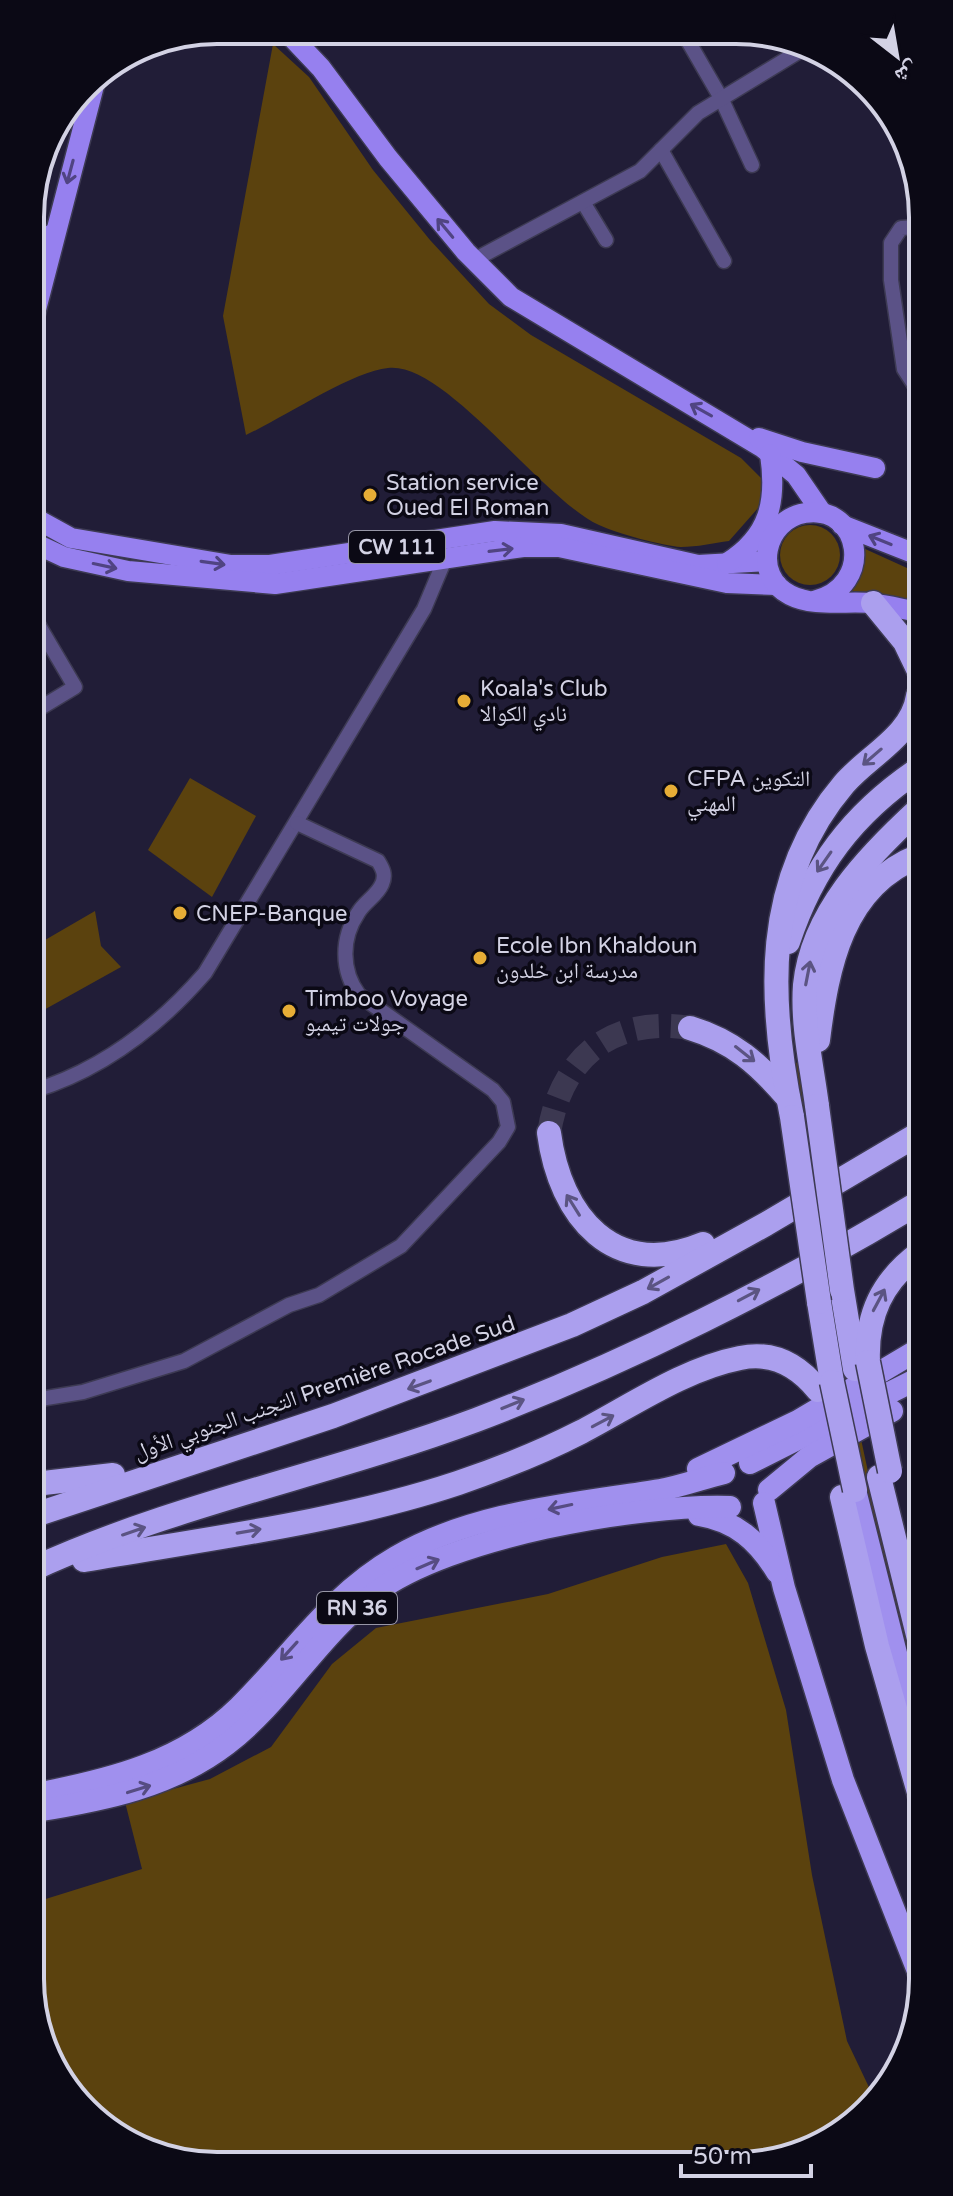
<svg xmlns="http://www.w3.org/2000/svg" width="953" height="2196" viewBox="0 0 953 2196" font-family="'Varela Round','Noto Naskh Arabic',sans-serif">
<style>
.green{fill:#5b420e}
.lines{fill:none;stroke-linecap:round;stroke-linejoin:round}
.motorway-tunnel{stroke:#3c3851;stroke-width:24;stroke-dasharray:24 12;stroke-linecap:butt}
.minor-casing{stroke:#3d3a53;stroke-width:17}
.primary-casing{stroke:#3d3a53;stroke-width:23}
.trunk-casing{stroke:#3d3a53;stroke-width:25}
.motorway-casing{stroke:#3d3a53;stroke-width:27}
.minor{stroke:#5b5287;stroke-width:14}
.primary{stroke:#9680ef;stroke-width:20}
.trunk{stroke:#a090ee;stroke-width:22}
.motorway{stroke:#ab9fee;stroke-width:24}
.motorway-bridge-casing{stroke:#3d3a53;stroke-width:27;stroke-linecap:butt}
.motorway-bridge{stroke:#ab9fee;stroke-width:24}
.oneway{stroke:#504482}
.oneway2{stroke:#5b5482}
.oneway3{stroke:#564c82}
.poi-dot{fill:#e6ad36;stroke:#0b0915;stroke-width:3}
.labels{text-anchor:middle;stroke-width:7;stroke-linejoin:round;paint-order:stroke}
.shield{fill:#0b0915;stroke:#9796a6;stroke-width:2}
.shield-label{font-size:20px;font-weight:bold;fill:#d3d2e4}
.poi-label{font-size:22px;fill:#d3d2e4;stroke:#0b0915;text-anchor:start}
.street-label{font-size:22px;fill:#d3d2e4;stroke:#0b0915}
.rim{fill:none;stroke:#d3d2e4;stroke-width:4}
</style>
<rect width="100%" height="100%" fill="#211d37"/>
<!-- green -->
<g class="green">
<path d="M273,44L309,77L373,170L430,240L489,304L531,335L741,458L763,480L759,507L729,541C714,543 697,547 681,547C663,546 616,533 599,525C543,500 445,361 388,368C353,371 283,418 246,435L223,316Z"/>
<circle cx="810" cy="555" r="30"/>
<polygon points="863,548 918,573 918,605 848,590 862,568"/>
<polygon points="190,778 256,816 212,897 148,850"/>
<polygon points="95,911 101,946 121,967 33,1016 33,947"/>
<polygon points="801,1062 842,1351 886,1555 922,1686 922,1709 867,1504 828,1299 795,1063"/>
<polygon points="726,1544 748,1583 786,1710 812,1875 847,2041 876,2102 784,2160 181,2162 85,2112 36,2027 36,1902 142,1869 125,1802 210,1779 271,1747 332,1664 376,1628 548,1594 662,1557"/>
</g>
<g class="lines">
<!-- motorway-tunnel -->
<path class="motorway-tunnel" d="M549,1133C561,1056 614,1016 690,1028"/>
<defs>
<g id="minor">
<polyline points="684,34 721,98 752,165"/>
<polyline points="661,150 724,261"/>
<polyline points="583,202 606,240"/>
<polyline points="917,227 901,228 891,243 891,280 904,369 917,389"/>
<polyline points="474,260 640,171 698,113 803,49"/>
<polyline points="32,614 75,687 32,713"/>
<path d="M33,1091C102,1070 158,1027 205,973L424,609L445,559"/>
<path d="M34,1400L83,1392L184,1361L289,1305L319,1295L401,1246L499,1142L508,1127L503,1102L493,1090L359,995C341,971 341,938 358,913C364,902 377,896 382,884C386,875 383,869 378,861L297,823"/>
</g>
<g id="primary">
<polyline points="285,30 321,68 388,158 466,252 511,297 763,448 796,475 822,513"/>
<polyline points="31,269 50,235"/>
<polyline points="32,325 97,74"/>
<polyline points="759,438 802,452 875,468"/>
<polyline points="31,516 71,538 231,565 270,565 495,531 561,534 698,565 767,561"/>
<polyline points="842,525 918,555"/>
<polyline points="32,542 64,557 128,571 275,584 523,547 559,547 727,583 777,585"/>
<path d="M727,563C770,536 777,501 770,454"/>
<path d="M814,601C876,586 861,504 805,513C764,520 752,576 790,595C813,607 845,601 870,603C886,605 902,609 918,612"/>
</g>
<g id="trunk">
<polyline points="750,1463 921,1377"/>
<polyline points="698,1469 798,1421 921,1348"/>
<polyline points="769,1490 809,1457 892,1411"/>
<polyline points="855,1490 922,1757"/>
<polyline points="764,1503 784,1588 843,1780 923,1984"/>
<path d="M699,1515C736,1521 758,1541 777,1572"/>
<path d="M36,1794C110,1780 183,1762 239,1707C292,1655 330,1595 396,1557C473,1512 573,1504 660,1490C682,1486 703,1478 724,1473"/>
<path d="M36,1811C104,1800 171,1787 227,1744C283,1701 318,1636 375,1593C449,1537 637,1504 730,1507"/>
</g>
<g id="motorway">
<polyline points="873,603 905,642 918,669"/>
<path d="M788,942C813,867 852,814 919,769"/>
<path d="M690,1028C733,1041 759,1064 788,1098"/>
<path d="M818,1040C827,967 842,886 919,856"/>
<path d="M817,1106C812,1067 802,1025 805,985C812,913 869,855 919,809"/>
<path d="M792,1117C768,1000 762,880 844,784C869,755 912,736 918,696"/>
<path d="M549,1133C560,1217 614,1281 703,1244"/>
<polyline points="842,1290 855,1369"/>
<polyline points="819,1302 832,1382"/>
<path d="M868,1362C866,1315 882,1281 920,1253"/>
<polyline points="879,1477 921,1647"/>
<polyline points="35,1484 113,1475"/>
<polyline points="842,1497 877,1646 922,1803"/>
<polyline points="35,1515 333,1416 572,1325 643,1292 766,1224 920,1133"/>
<path d="M84,1560C205,1539 341,1522 458,1483C499,1469 542,1452 581,1432C631,1406 684,1369 740,1358C773,1351 798,1365 818,1390"/>
<path d="M35,1568C175,1504 331,1474 476,1420C626,1363 782,1285 920,1202"/>
</g>
</defs>
<!-- minor casing -->
<use href="#minor" class="minor-casing"/>
<!-- primary casing -->
<use href="#primary" class="primary-casing"/>
<!-- trunk casing -->
<use href="#trunk" class="trunk-casing"/>
<!-- motorway casing -->
<use href="#motorway" class="motorway-casing"/>
<!-- minor -->
<use href="#minor" class="minor"/>
<!-- primary -->
<use href="#primary" class="primary"/>
<!-- trunk -->
<use href="#trunk" class="trunk"/>
<!-- motorway -->
<use href="#motorway" class="motorway"/>
<defs>
<g id="motorway-bridge">
<polyline points="817,1106 842,1290"/>
<polyline points="792,1117 819,1302"/>
<polyline points="868,1362 890,1471"/>
<polyline points="832,1382 855,1490"/>
</g>
</defs>
<!-- motorway-bridge casing -->
<use href="#motorway-bridge" class="motorway-bridge-casing"/>
<!-- motorway-bridge -->
<use href="#motorway-bridge" class="motorway-bridge"/>
</g>
<!-- one-way arrows -->
<defs><path id="oneway-shaft" d="M-6 0H5M1.5-3L5.5 0L1.5 3" fill="none" stroke-width="1.6" stroke-linecap="round" stroke-linejoin="round" transform="scale(2)"/></defs>
<g class="oneway">
<use href="#oneway-shaft" transform="translate(70 172) rotate(105)"/>
<use href="#oneway-shaft" transform="translate(445 228) rotate(-130)"/>
<use href="#oneway-shaft" transform="translate(701 410) rotate(-151)"/>
<use href="#oneway-shaft" transform="translate(880 540) rotate(-158)"/>
<use href="#oneway-shaft" transform="translate(501 550) rotate(-7)"/>
<use href="#oneway-shaft" transform="translate(213 563) rotate(8)"/>
<use href="#oneway-shaft" transform="translate(105 566) rotate(12)"/>
</g>
<g class="oneway2">
<use href="#oneway-shaft" transform="translate(872 757) rotate(139)"/>
<use href="#oneway-shaft" transform="translate(824 862) rotate(125)"/>
<use href="#oneway-shaft" transform="translate(808 973) rotate(-79)"/>
<use href="#oneway-shaft" transform="translate(745 1054) rotate(38)"/>
<use href="#oneway-shaft" transform="translate(573 1205) rotate(-122)"/>
<use href="#oneway-shaft" transform="translate(658 1283) rotate(151)"/>
<use href="#oneway-shaft" transform="translate(749 1295) rotate(-28)"/>
<use href="#oneway-shaft" transform="translate(879 1300) rotate(-62)"/>
<use href="#oneway-shaft" transform="translate(419 1385) rotate(160)"/>
<use href="#oneway-shaft" transform="translate(513 1404) rotate(-22)"/>
<use href="#oneway-shaft" transform="translate(603 1421) rotate(-28)"/>
<use href="#oneway-shaft" transform="translate(134 1531) rotate(-19)"/>
<use href="#oneway-shaft" transform="translate(249 1531) rotate(-10)"/>
</g>
<g class="oneway3">
<use href="#oneway-shaft" transform="translate(560 1507) rotate(168)"/>
<use href="#oneway-shaft" transform="translate(428 1564) rotate(-23)"/>
<use href="#oneway-shaft" transform="translate(289 1651) rotate(132)"/>
<use href="#oneway-shaft" transform="translate(139 1789) rotate(-17)"/>
</g>
<!-- markers -->
<g class="poi-dot">
<circle cx="370" cy="495" r="8"/>
<circle cx="464" cy="701" r="8"/>
<circle cx="671" cy="791" r="8"/>
<circle cx="180" cy="913" r="8"/>
<circle cx="480" cy="958" r="8"/>
<circle cx="289" cy="1011" r="8"/>
</g>
<g class="labels">
<!-- shield labels -->
<g class="shield">
<rect x="349" y="531" width="96" height="32" rx="6"/>
<rect x="317" y="1592" width="80" height="32" rx="6"/>
</g>
<g class="shield-label">
<text x="397" y="554">CW 111</text>
<text x="357" y="1615">RN 36</text>
</g>
<!-- poi labels -->
<g class="poi-label">
<text x="386" y="490">Station service<tspan x="386" dy="25">Oued El Roman</tspan></text>
<text x="480" y="696">Koala's Club<tspan x="480" dy="25">نادي الكوالا</tspan></text>
<text x="687" y="786">CFPA التكوين<tspan x="687" dy="25">المهني</tspan></text>
<text x="196" y="921">CNEP-Banque</text>
<text x="496" y="953">Ecole Ibn Khaldoun<tspan x="496" dy="25">مدرسة ابن خلدون</tspan></text>
<text x="305" y="1006">Timboo Voyage<tspan x="305" dy="25">جولات تيمبو</tspan></text>
</g>
<!-- street labels -->
<g class="street-label">
<text transform="translate(324 1387) rotate(-19)" y="8">التجنب الجنوبي الأول Première Rocade Sud</text>
</g>
</g>
<!-- crop -->
<path d="M0 0H953V2196H0ZM217 44H736A173 173 0 0 1 909 217V1979A173 173 0 0 1 736 2152H217A173 173 0 0 1 44 1979V217A173 173 0 0 1 217 44Z" fill="#0b0915" fill-rule="evenodd"/>
<path class="rim" d="M217 44H736A173 173 0 0 1 909 217V1979A173 173 0 0 1 736 2152H217A173 173 0 0 1 44 1979V217A173 173 0 0 1 217 44Z"/>
<!-- north arrow -->
<g transform="translate(897 56) rotate(149)" stroke="#0b0915" stroke-width="6" paint-order="stroke">
<path d="M0-6L14 30L0 20L-14 30Z" fill="#d3d2e4"/>
<text y="-12" font-size="22" font-weight="bold" text-anchor="middle" fill="#d3d2e4">ش</text>
</g>
<!-- scale -->
<path d="M681 2164v12h130v-12" fill="none" stroke="#d3d2e4" stroke-width="4"/>
<text x="693" y="2164" font-size="24" fill="#d3d2e4" stroke="#0b0915" stroke-width="6" paint-order="stroke">50 m</text>
</svg>
